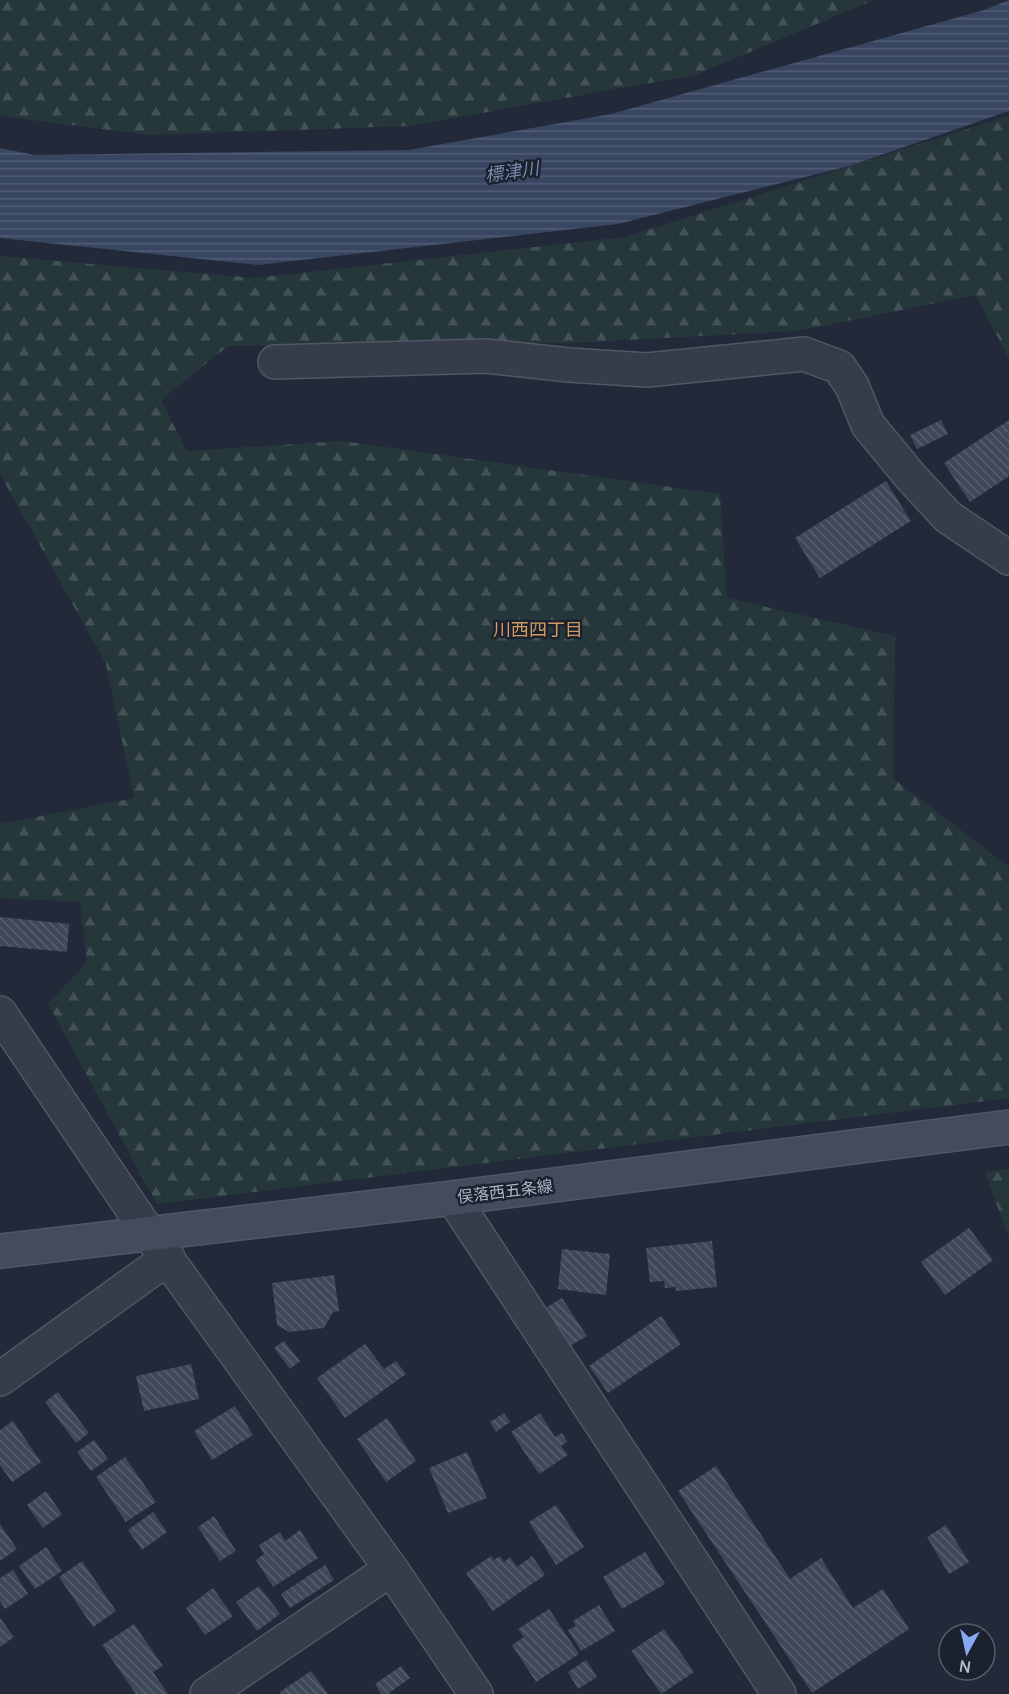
<svg xmlns="http://www.w3.org/2000/svg" width="1009" height="1694" viewBox="0 0 1009 1694" font-family="Manrope,'Noto Sans JP',sans-serif">
<style>
.forest{fill:url(#forest-firs)}
.water{fill:url(#water-rules)}
.building{fill:url(#building-back-hatch)}
.lines{fill:none;stroke-linecap:round;stroke-linejoin:round}
.street-casing{stroke:#515764;stroke-width:36}
.secondary-casing{stroke:#515764;stroke-width:36}
.street{stroke:#363c49;stroke-width:33}
.secondary{stroke:#444b5c;stroke-width:33}
.labels{text-anchor:middle;stroke-width:5;stroke-linejoin:round;paint-order:stroke}
.street-label{font-size:16px;fill:#b1b7c5;stroke:#1b212e}
.water-label{font-size:18px;font-style:italic;fill:#7a8bac;stroke:#1b212e}
.neighbourhood-label{font-size:18px;fill:#cf9b62;stroke:#1b212e}
</style>
<defs>
<pattern id="forest-firs" width="22" height="20" patternUnits="userSpaceOnUse" patternTransform="scale(1.5)"><rect width="22" height="20" fill="#25373b"/><path d="M5 1l3.5 6h-7zM16 11l3.5 6h-7z" fill="#425256"/></pattern>
<pattern id="water-rules" width="6" height="5" patternUnits="userSpaceOnUse" patternTransform="scale(1.5)"><rect width="6" height="5" fill="#384661"/><path d="M0 2.5h6" fill="none" stroke="#525e76"/></pattern>
<pattern id="building-back-hatch" width="6" height="6" patternUnits="userSpaceOnUse" patternTransform="scale(1.5)"><rect width="6" height="6" fill="#3f4858"/><path d="M-1 5l2 2M0 0l6 6M5-1l2 2" fill="none" stroke="#58606e"/></pattern>
</defs>
<rect width="100%" height="100%" fill="#222a39"/>
<!-- forest -->
<g class="forest">
<polygon points="0,0 874,0 695,75 409,126 150,135 0,116"/>
<polygon points="1009,116 1009,359 976,295 797,331 572,343 228,346 161,400 187,451 342,441 720,494 727,598 895,636 893,778 1009,867 1009,1098 157,1204 48,1004 87,962 80,902 0,898 0,824 134,798 106,664 0,474 0,256 255,278 625,237"/>
<polygon points="1009,1169 1009,1239 985,1172"/>
</g>
<!-- water -->
<polygon class="water" points="1009,0 1009,111 849,166 618,224 258,265 0,238 0,148 35,155 409,150 611,114 984,10"/>
<!-- building -->
<g class="building">
<polygon points="941,420 948,434 917,449 910,435"/>
<polygon points="1009,420 1009,476 970,502 944,463"/>
<polygon points="886,481 911,521 820,578 795,538"/>
<polygon points="0,917 69,924 67,952 0,946"/>
<polygon points="969,1228 993,1260 945,1295 921,1262"/>
<polygon points="712,1241 717,1287 676,1291 676,1287 665,1288 664,1281 650,1282 646,1248"/>
<polygon points="562,1249 610,1254 606,1295 558,1289"/>
<polygon points="334,1275 339,1311 333,1312 324,1328 289,1332 277,1325 272,1283"/>
<polygon points="562,1298 587,1336 568,1347 544,1309"/>
<polygon points="661,1316 681,1344 608,1393 589,1366"/>
<polygon points="284,1341 300,1361 290,1369 274,1348"/>
<polygon points="365,1344 384,1369 396,1361 406,1374 345,1418 317,1378"/>
<polygon points="191,1364 199,1399 144,1411 136,1376"/>
<polygon points="58,1392 89,1433 76,1443 45,1402"/>
<polygon points="235,1406 253,1435 212,1460 194,1431"/>
<polygon points="504,1413 510,1422 496,1432 490,1422"/>
<polygon points="540,1413 555,1437 562,1433 567,1442 561,1446 568,1455 539,1474 511,1432"/>
<polygon points="387,1418 416,1461 386,1482 357,1439"/>
<polygon points="13,1421 41,1462 12,1482 0,1465 0,1430"/>
<polygon points="94,1440 108,1459 91,1471 77,1452"/>
<polygon points="467,1452 487,1498 448,1513 429,1468"/>
<polygon points="125,1457 156,1502 126,1522 96,1477"/>
<polygon points="716,1466 790,1579 821,1558 853,1608 883,1589 909,1629 812,1693 678,1491"/>
<polygon points="46,1491 62,1514 43,1528 27,1505"/>
<polygon points="556,1505 584,1547 556,1565 529,1522"/>
<polygon points="153,1512 167,1532 142,1550 128,1530"/>
<polygon points="214,1516 236,1551 220,1561 198,1527"/>
<polygon points="0,1524 17,1549 0,1561"/>
<polygon points="946,1525 969,1562 949,1574 927,1537"/>
<polygon points="300,1530 318,1558 273,1587 256,1560 264,1554 259,1545 280,1532 285,1541"/>
<polygon points="46,1547 62,1571 35,1589 19,1566"/>
<polygon points="645,1552 665,1584 622,1609 603,1577"/>
<polygon points="491,1556 494,1560 500,1556 504,1562 510,1557 517,1567 532,1556 545,1575 493,1611 466,1573"/>
<polygon points="82,1561 116,1611 93,1627 59,1577"/>
<polygon points="325,1565 334,1580 290,1608 281,1594"/>
<polygon points="13,1570 28,1594 5,1609 0,1601 0,1578"/>
<polygon points="259,1586 280,1614 257,1631 236,1602"/>
<polygon points="213,1588 233,1616 205,1635 186,1608"/>
<polygon points="599,1605 615,1631 581,1651 568,1630 576,1626 573,1621"/>
<polygon points="549,1609 579,1654 536,1682 512,1645 524,1637 518,1629"/>
<polygon points="0,1618 14,1637 0,1647"/>
<polygon points="134,1624 163,1666 153,1672 168,1694 136,1694 102,1645"/>
<polygon points="664,1629 694,1672 661,1694 631,1651"/>
<polygon points="586,1660 597,1677 578,1689 568,1672"/>
<polygon points="401,1666 410,1678 388,1694 381,1694 375,1684"/>
<polygon points="311,1671 328,1694 281,1694 280,1692"/>
</g>
<g class="lines">
<defs>
<g id="street">
<polyline points="275,362 486,356 569,365 647,370 804,354 839,367 852,386 868,425 911,477 948,517 1009,558"/>
<polyline points="0,1013 148,1232 391,1569 476,1694"/>
<polyline points="453,1198 779,1694"/>
<polyline points="0,1379 168,1258"/>
<polyline points="207,1694 391,1569"/>
</g>
<polyline id="secondary" points="0,1251 453,1198 1009,1127"/>
</defs>
<!-- street casing -->
<use href="#street" class="street-casing"/>
<!-- secondary casing -->
<use href="#secondary" class="secondary-casing"/>
<!-- street -->
<use href="#street" class="street"/>
<!-- secondary -->
<use href="#secondary" class="secondary"/>
</g>
<g class="labels">
<!-- street labels -->
<g class="street-label">
<text transform="translate(505 1191) rotate(-7)" y="6">俣落西五条線</text>
</g>
<!-- water labels -->
<g class="water-label">
<text transform="translate(512 172) rotate(-8)" y="6">標津川</text>
</g>
<!-- neighbourhood labels -->
<g class="neighbourhood-label">
<text x="538" y="636">川西四丁目</text>
</g>
</g>
<!-- north arrow -->
<g transform="translate(967 1652) rotate(188)"><circle r="28" fill="#1b212e" stroke="#575d6a" stroke-width="1.5"/>
<path d="M0-4.5L10 22L0 15L-10 22Z" fill="#88a8f3"/>
<text y="-9" font-size="16" font-weight="bold" text-anchor="middle" fill="#b1b7c5">N</text>
</g>
</svg>
